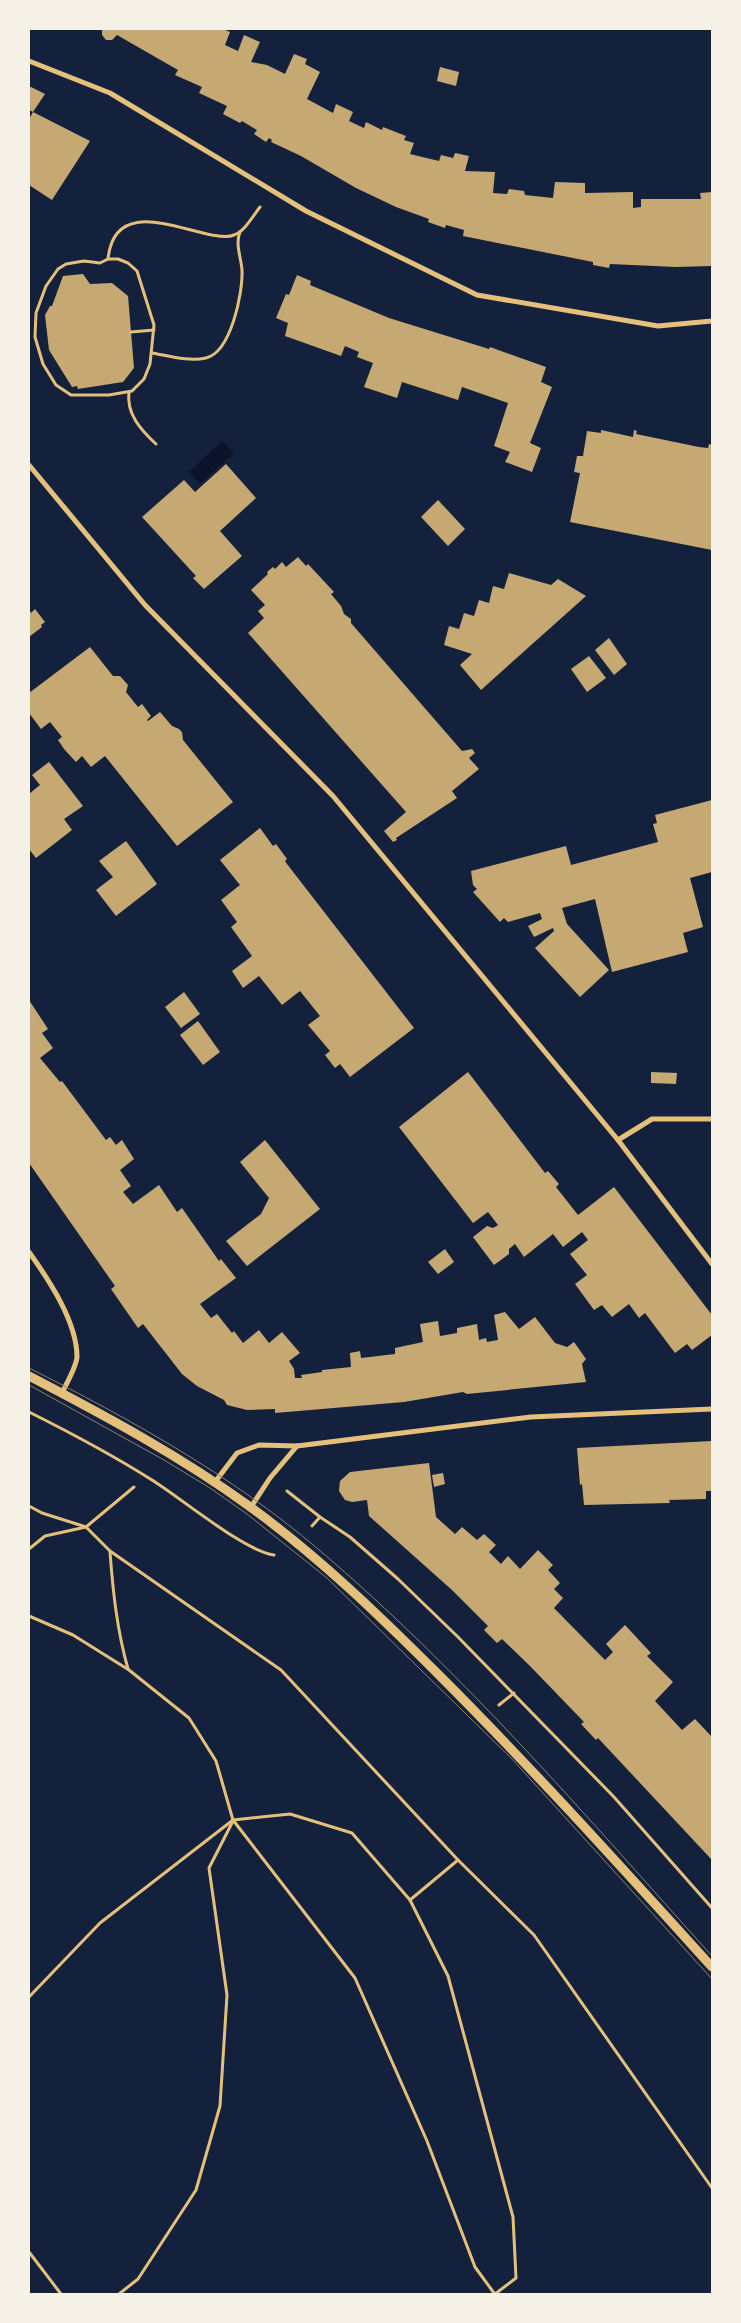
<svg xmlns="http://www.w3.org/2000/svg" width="741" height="2323" viewBox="0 0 741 2323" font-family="Jost,sans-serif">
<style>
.water{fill:#0b132b}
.building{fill:#c6a872}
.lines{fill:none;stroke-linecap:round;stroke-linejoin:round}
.path{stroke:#e5c07b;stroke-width:3}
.minor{stroke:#e5c07b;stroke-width:5}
.tertiary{stroke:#e5c07b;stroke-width:9}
.tram{stroke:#918062;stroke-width:1}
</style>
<rect width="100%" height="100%" fill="#14213d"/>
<!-- water -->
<polygon class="water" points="222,441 234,453 200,484 189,472"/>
<!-- building -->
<g class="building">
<polygon points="102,29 223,29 230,32 225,45 238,51 244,35 260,42 251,62 267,65 285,74 294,54 307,59 305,64 320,72 307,99 333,113 336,104 353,112 349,121 364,128 366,122 382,130 383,127 406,136 404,140 414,143 410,154 439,161 441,155 453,158 455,153 469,156 465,171 495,172 493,193 507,194 509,189 524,191 525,195 553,198 555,182 585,183 585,193 633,192 633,208 641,207 641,199 701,199 700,193 712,192 712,266 676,267 610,264 609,268 593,265 593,262 463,236 464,230 446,225 445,228 428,222 429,219 396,207 356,188 301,156 271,142 272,140 269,138 266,142 254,134 257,130 242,121 240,123 223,114 227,106 199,93 202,87 175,75 178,70 117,35 112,40 106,40 102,35"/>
<polygon points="440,67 459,72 456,86 437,81"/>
<polygon points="29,86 45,94 33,112 29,110"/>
<polygon points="33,112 90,141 52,200 29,185 29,119"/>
<polygon points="83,274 90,284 112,283 128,296 134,368 123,382 78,389 77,386 72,387 49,350 45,315 50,306 52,306 63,276"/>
<polygon points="297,275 311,281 310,285 389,318 489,349 490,347 546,367 541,382 552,387 530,443 541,448 532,472 505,462 510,452 494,446 508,403 462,387 458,400 402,382 397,398 364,387 373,363 357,357 359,352 345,346 341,356 285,336 288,323 276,318 286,294 289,295"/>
<polygon points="601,430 633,437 634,430 637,431 636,434 699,447 708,448 709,444 712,445 712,550 570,522 580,473 574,472 577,456 583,456 587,431 601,433"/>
<polygon points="226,464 256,498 220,531 242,556 204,589 193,578 196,576 142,517 184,480 195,492"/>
<polygon points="438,500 465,529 448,546 421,517"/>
<polygon points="298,557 306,566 308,564 334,592 331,594 341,606 344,614 351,619 351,623 462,751 472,749 475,753 469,758 479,769 452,791 457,798 396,838 397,840 393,842 384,831 406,812 248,633 264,618 258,611 265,605 251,590 268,574 267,572 273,567 275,569 282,562 286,567"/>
<polygon points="509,573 551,585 558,579 586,596 481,690 460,665 472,654 444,645 449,626 459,629 464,613 474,616 479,600 489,603 493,586 504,589"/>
<polygon points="29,609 31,613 35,609 45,622 41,625 42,627 29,637"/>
<polygon points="609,638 627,664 614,675 595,650"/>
<polygon points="90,647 113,676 120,676 128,685 126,692 138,707 142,704 151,716 147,720 148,721 160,712 172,726 179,729 182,732 183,740 233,802 177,846 105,756 91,767 82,756 76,762 64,749 58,740 62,737 50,722 41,729 29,713 29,693"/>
<polygon points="589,656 606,678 587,692 571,669"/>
<polygon points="49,762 83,806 64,819 72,830 36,858 29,849 29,794 40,785 32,775"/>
<polygon points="712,800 712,872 690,878 703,927 683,933 688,952 612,972 595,899 562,908 567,924 609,970 580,997 535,948 554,931 553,928 534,937 528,926 542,919 540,913 508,922 504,918 500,922 473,892 477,889 473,885 471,871 566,846 571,865 658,842 653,824 657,823 655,815"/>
<polygon points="260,828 273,846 276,844 287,859 285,861 287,864 414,1028 350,1077 340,1064 335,1068 325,1055 330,1051 308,1025 320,1016 300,991 282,1005 259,976 243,988 232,971 252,956 231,927 237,922 221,900 240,885 220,860"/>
<polygon points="126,841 157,884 116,916 96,890 113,877 99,861"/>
<polygon points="184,992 200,1014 181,1028 165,1007"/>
<polygon points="29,1000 48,1029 42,1033 53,1048 40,1058 60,1082 62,1081 106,1140 110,1137 116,1145 122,1140 134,1159 120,1170 131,1186 123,1192 133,1204 159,1185 177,1212 182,1208 219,1261 221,1259 236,1278 200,1304 211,1318 217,1314 232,1333 234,1331 243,1343 259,1330 269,1343 282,1332 300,1353 289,1361 294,1369 295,1378 302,1378 301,1375 322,1372 322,1370 351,1367 350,1353 360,1351 361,1358 395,1354 395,1348 423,1342 420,1324 438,1321 440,1336 457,1333 457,1328 477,1324 479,1340 486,1338 487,1342 498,1340 494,1315 505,1312 519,1329 535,1317 555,1343 567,1347 574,1342 586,1359 582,1364 586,1382 467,1394 463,1392 404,1402 275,1413 275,1409 247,1410 227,1405 224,1400 197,1386 182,1374 143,1324 138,1328 111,1289 115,1286 29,1163"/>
<polygon points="198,1021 220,1052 203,1065 180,1035"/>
<polygon points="468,1072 545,1173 548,1171 559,1184 556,1187 578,1215 614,1187 712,1315 712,1335 692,1350 687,1344 675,1353 645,1313 639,1318 629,1304 612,1317 602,1305 594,1310 575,1284 587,1275 570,1254 588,1240 582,1232 563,1247 553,1234 524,1257 515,1244 509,1249 509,1254 494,1265 473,1237 487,1226 493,1228 498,1225 488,1212 473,1223 399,1127"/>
<polygon points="651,1072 677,1073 676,1084 651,1083"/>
<polygon points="265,1140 320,1209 247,1266 226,1241 261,1214 269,1198 240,1162"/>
<polygon points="445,1249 454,1262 438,1274 428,1262"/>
<polygon points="712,1441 712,1491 706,1491 706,1499 669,1500 670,1503 584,1505 582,1484 580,1485 577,1448"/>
<polygon points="429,1463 436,1517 455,1534 462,1527 477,1540 484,1534 496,1545 489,1552 501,1564 508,1556 520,1569 538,1550 553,1565 548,1570 560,1583 554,1589 563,1598 554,1608 605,1660 613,1652 606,1644 625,1625 651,1653 647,1656 673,1682 655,1701 682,1730 695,1719 712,1737 712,1860 598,1738 596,1740 581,1724 584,1722 530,1666 502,1639 497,1643 484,1630 488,1626 452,1590 369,1516 367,1500 352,1502 345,1500 339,1491 340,1481 350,1472"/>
<polygon points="443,1473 445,1484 434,1487 432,1475"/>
</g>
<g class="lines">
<!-- path -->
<g class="path">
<polygon points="108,259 118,259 128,263 137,271 154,325 150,364 144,379 132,391 109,395 71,395 56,385 43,364 35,337 36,313 46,286 58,269 66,264 84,261 100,263"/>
<path d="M108,259C114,199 174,228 212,235C219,236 227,238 234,235C245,231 253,216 260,207"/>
<polyline points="131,332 154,330"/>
<path d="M152,353C169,356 189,362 206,358C231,352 243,293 242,270C241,257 235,244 240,232"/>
<path d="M129,392C126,414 141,430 156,444"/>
<path d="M29,1412C69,1432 114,1456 152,1480C181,1498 244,1551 274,1555"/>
<polyline points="287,1491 320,1517 350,1537 398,1579 458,1637 614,1797 712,1908"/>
<polyline points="29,1506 42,1513 86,1527 110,1551 281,1670 458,1860 534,1935 712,2188"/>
<polyline points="312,1526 320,1517"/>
<polyline points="29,1549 45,1536 86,1527 134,1487"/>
<path d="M110,1552C113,1592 117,1630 128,1669"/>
<polyline points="29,1616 73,1635 129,1670 189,1718 216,1761 233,1820 355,1978 427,2141 475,2267 494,2293"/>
<polyline points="499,1705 514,1693"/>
<polyline points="410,1900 458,1860"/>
<polyline points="29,1997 100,1923 233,1820 290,1814 352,1833 410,1900 448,1976 513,2217 516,2278 495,2294"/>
<polyline points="29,2252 61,2294"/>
<polyline points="119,2294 138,2279 196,2190 220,2106 227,1995 209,1868 233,1821"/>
</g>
<!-- minor -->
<g class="minor">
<polyline points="29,61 110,93 306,211 477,295 658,326 712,321"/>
<polyline points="29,465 145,605 333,796 618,1140 712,1264"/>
<polyline points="618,1140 652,1119 712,1119"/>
<path d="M29,1252C49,1280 77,1322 77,1357C76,1368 66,1384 62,1393"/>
<polyline points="215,1482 237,1453 259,1445 297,1446 531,1417 712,1409"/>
<polyline points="251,1507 270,1478 297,1446"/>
</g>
<!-- tertiary -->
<path class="tertiary" d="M29,1376C104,1415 180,1456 249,1506C318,1556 380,1616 440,1676C534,1770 623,1869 712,1967"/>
<!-- tram -->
<g class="tram">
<path d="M29,1368C130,1419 231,1475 318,1549C462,1671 586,1816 712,1956"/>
<polyline points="29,1385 164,1460 210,1488 247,1514 327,1578 512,1759 712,1979"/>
</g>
</g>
<!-- border -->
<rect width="741" height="2323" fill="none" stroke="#f6f1e7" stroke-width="60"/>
</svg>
